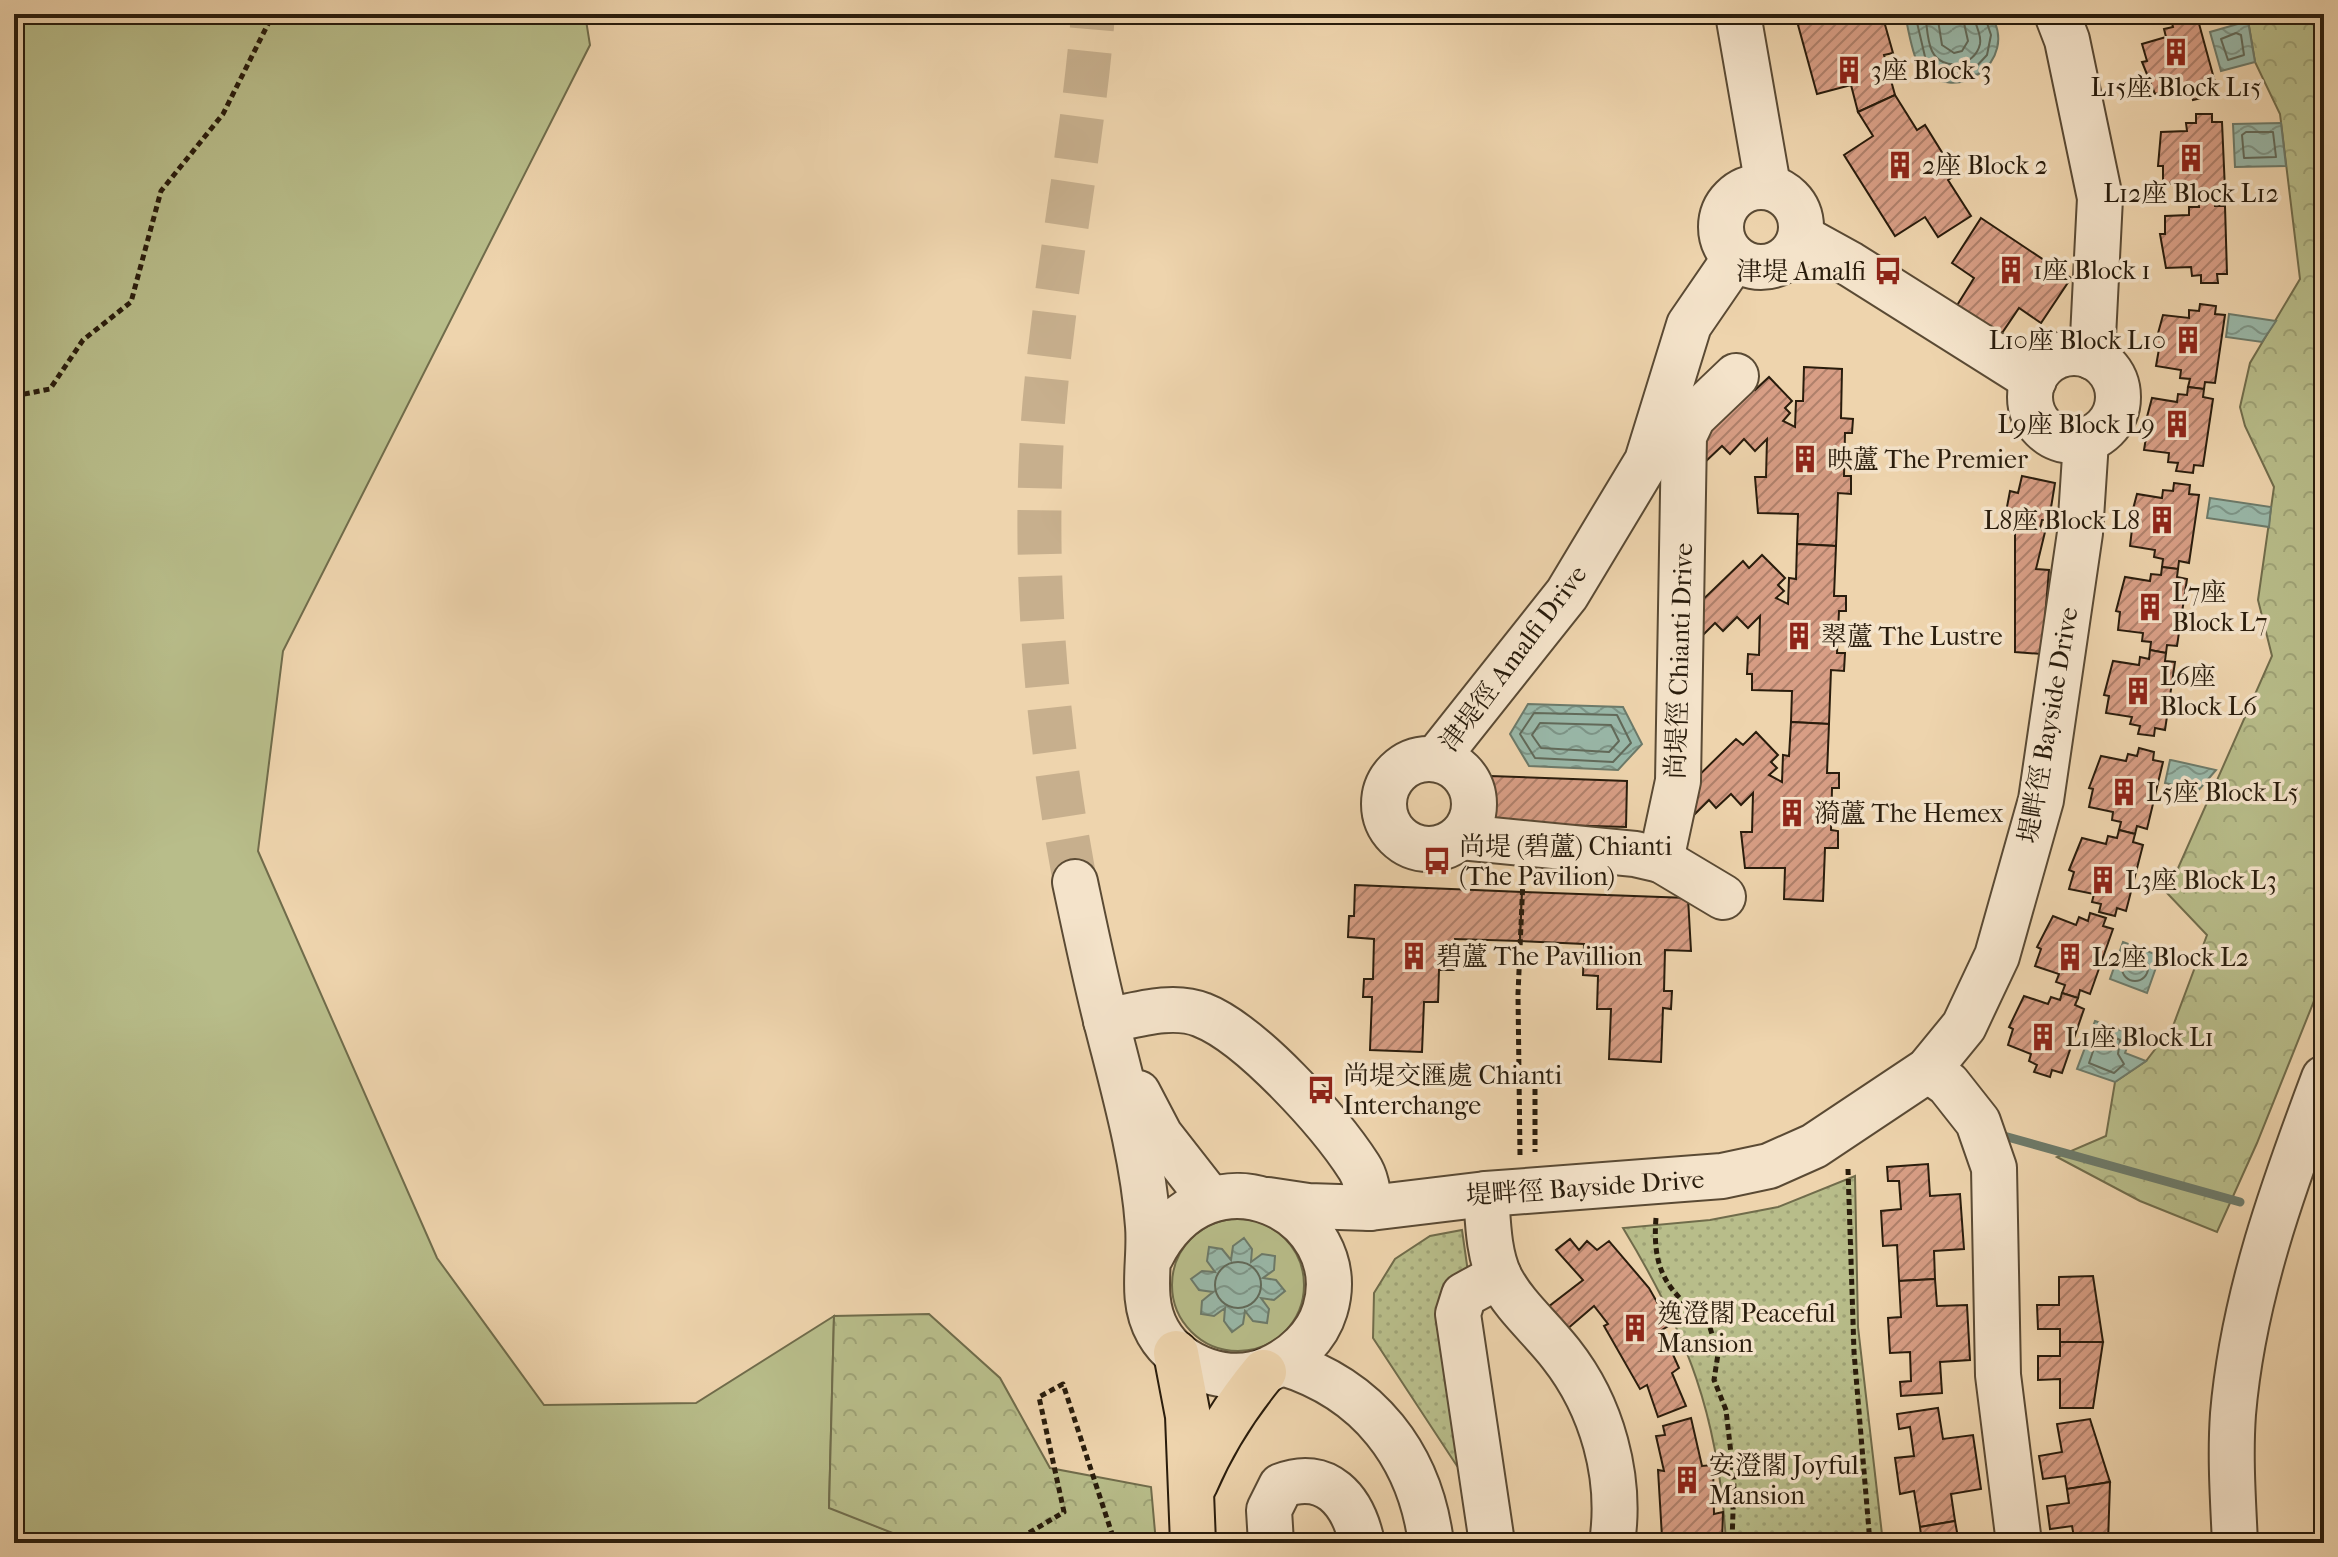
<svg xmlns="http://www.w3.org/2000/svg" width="2338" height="1557" viewBox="0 0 2338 1557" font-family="'IM FELL French Canon','Noto Serif TC',serif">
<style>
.grass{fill:#b8bd8a;stroke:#706c4b;stroke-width:2}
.forest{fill:url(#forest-crowns);stroke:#706c4b;stroke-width:2}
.park{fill:url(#park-dots);stroke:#706c4b;stroke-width:2}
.water{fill:url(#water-waves);stroke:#6c7a6a;stroke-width:2}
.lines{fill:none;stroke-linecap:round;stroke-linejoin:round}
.shore{stroke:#616a5a;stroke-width:2}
.stream{stroke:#6c7a6a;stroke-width:9}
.building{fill:url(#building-hatch);stroke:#291c0c;stroke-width:2}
.minor-tunnel{stroke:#c7af8d;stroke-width:44;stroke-dasharray:44 22;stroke-linecap:butt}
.minor-casing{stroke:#5a4a34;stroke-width:48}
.major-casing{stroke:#291c0c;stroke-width:48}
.path{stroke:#291c0c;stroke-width:5;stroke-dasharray:6 4;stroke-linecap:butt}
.minor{stroke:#f4e3ca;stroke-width:44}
.major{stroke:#eed4ad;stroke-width:44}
.labels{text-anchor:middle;stroke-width:7;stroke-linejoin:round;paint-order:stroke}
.poi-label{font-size:26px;fill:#291c0c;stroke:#f4e3ca;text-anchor:start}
.street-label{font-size:26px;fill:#291c0c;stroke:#f4e3ca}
</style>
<defs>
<pattern id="forest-crowns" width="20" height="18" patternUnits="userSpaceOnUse" patternTransform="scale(2)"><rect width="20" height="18" fill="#b8bd8a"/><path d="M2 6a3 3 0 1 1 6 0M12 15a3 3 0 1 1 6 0" fill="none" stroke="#9ea276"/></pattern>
<pattern id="park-dots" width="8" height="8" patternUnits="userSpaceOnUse" patternTransform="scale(2)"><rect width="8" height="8" fill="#b8bd8a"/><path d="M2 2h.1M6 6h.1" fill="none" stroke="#9ea276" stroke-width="1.8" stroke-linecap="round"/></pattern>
<pattern id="water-waves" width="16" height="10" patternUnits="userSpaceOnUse" patternTransform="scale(2)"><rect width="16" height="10" fill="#99b8a9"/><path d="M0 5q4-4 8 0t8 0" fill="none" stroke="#7d9588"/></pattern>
<pattern id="building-hatch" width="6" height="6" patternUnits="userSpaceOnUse" patternTransform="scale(2)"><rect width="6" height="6" fill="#d89e85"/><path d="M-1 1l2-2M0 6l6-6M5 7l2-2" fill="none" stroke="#af806b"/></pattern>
</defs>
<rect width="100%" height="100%" fill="#eed4ad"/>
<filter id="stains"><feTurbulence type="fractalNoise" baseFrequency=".0025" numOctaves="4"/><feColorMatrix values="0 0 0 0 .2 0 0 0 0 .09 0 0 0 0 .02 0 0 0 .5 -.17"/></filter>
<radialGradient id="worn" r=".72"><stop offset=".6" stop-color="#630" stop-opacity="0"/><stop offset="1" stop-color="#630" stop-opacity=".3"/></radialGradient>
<!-- grass -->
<g class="grass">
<polygon points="14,14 585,14 590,45 283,651 258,851 437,1258 544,1405 696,1403 834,1316 829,1507 918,1543 14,1543"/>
<circle cx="1238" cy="1285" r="66"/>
</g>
<!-- forest -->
<g class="forest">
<polygon points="2247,14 2324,14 2324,976 2257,1143 2217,1232 2140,1201 2057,1157 2106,1136 2115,1082 2146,1061 2173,1026 2207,935 2167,893 2272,656 2258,600 2274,487 2245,426 2240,407 2250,363 2300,279 2280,114 2255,62"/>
<polygon points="929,1314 1000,1378 1050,1468 1151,1487 1156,1543 918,1543 829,1508 834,1316"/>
</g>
<!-- park -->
<g class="park">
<path d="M1855,1176L1858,1327L1883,1543H1726C1719,1417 1688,1335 1623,1228L1710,1220L1778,1207Z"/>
<polygon points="1462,1230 1469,1279 1467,1464 1457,1466 1373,1338 1374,1293 1395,1259 1430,1236"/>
</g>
<!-- water -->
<g class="water">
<path d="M1908,14H1990C2022,60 1953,110 1919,65C1913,57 1908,29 1906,19Z"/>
<polygon points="2248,21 2255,62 2221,71 2210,32"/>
<polygon points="2281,123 2286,166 2235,167 2233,124"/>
<polygon points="2229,314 2276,321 2262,342 2226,337"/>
<polygon points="2210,498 2271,507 2269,527 2207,518"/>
<polygon points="1528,704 1623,707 1642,744 1618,770 1529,766 1510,734"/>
<polygon points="2170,760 2171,760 2216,770 2198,791 2165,783"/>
<polygon points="2123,942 2160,956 2147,993 2110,979"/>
<polygon points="2095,1021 2132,1034 2125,1053 2146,1061 2115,1082 2077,1069"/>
<polygon points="1244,1238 1252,1249 1251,1262 1262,1254 1275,1256 1274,1270 1263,1278 1276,1280 1285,1291 1274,1300 1261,1298 1269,1309 1267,1323 1253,1321 1245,1311 1243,1324 1232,1332 1224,1321 1225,1308 1214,1316 1201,1314 1202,1301 1213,1292 1199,1290 1191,1279 1202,1271 1215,1272 1207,1261 1209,1247 1222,1249 1231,1260 1233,1246"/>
</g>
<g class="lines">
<!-- shore -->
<g class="shore">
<polyline points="1915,14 1926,61 1935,69 1953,75 1973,70 1987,55 1991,35 1984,14"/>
<path d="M1925,14C1927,25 1927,41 1932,51C1942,72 1975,67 1980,44C1982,33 1974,25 1974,14"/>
<polyline points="1937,14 1942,45 1954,53 1962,51 1968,41 1962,14"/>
<polygon points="2236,33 2241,35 2244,55 2228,60 2221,39"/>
<polygon points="2246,132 2273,132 2276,157 2244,158 2242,135"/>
<polygon points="1534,713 1617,715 1631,743 1613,762 1535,758 1520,734"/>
<polygon points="1540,723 1611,725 1619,741 1609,752 1541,748 1532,735"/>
<circle cx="2135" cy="968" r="13"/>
<polygon points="2103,1032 2120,1040 2118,1054 2124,1064 2114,1073 2089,1063 2099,1034"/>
<circle cx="1238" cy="1285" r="23"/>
</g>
<!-- stream -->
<polyline class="stream" points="2004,1136 2240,1202"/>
</g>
<!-- building -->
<g class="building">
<polygon points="1795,14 1882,14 1893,53 1884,55 1895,95 1858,112 1851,85 1817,94"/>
<polygon points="2187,15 2188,23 2198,20 2216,86 2207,88 2209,96 2193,100 2191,93 2182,95 2180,88 2155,94 2142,62 2147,61 2142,44 2166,37 2164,29 2173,27 2171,19"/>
<polygon points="1895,95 1917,130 1925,125 1956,175 1948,180 1971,216 1938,237 1925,217 1895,236 1844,155 1873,136 1858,112"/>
<polygon points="2196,114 2212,114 2212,122 2222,122 2225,190 2215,190 2215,198 2198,199 2198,191 2189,191 2189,183 2163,184 2163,166 2158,166 2161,132 2187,131 2186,123 2196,123"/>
<polygon points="2215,198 2215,206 2225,206 2227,274 2217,274 2218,283 2201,283 2201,275 2192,276 2191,267 2166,268 2160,234 2165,234 2165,216 2189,215 2189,207 2199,207 2198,199"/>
<polygon points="1981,218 2071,278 2041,323 2019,308 2000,336 1956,307 1974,278 1952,263"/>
<polygon points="2200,304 2216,306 2215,314 2225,315 2215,383 2205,382 2204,389 2188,387 2190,379 2180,378 2181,370 2156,366 2159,349 2154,348 2163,315 2189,318 2189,310 2199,311"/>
<polygon points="1804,367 1842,369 1841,418 1853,419 1852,433 1845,433 1844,476 1851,476 1851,494 1838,493 1836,546 1797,544 1798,514 1758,513 1755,477 1766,477 1767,439 1755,451 1744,439 1730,454 1722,446 1703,464 1698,434 1749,384 1755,390 1769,377 1792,401 1785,408 1790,413 1783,421 1795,427 1796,401 1803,401"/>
<polygon points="2188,387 2204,389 2203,397 2213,399 2203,466 2194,465 2193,473 2176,471 2178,463 2168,462 2169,453 2144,450 2147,432 2143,432 2152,398 2177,402 2178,394 2187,395"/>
<polygon points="2022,476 2055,483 2049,520 2042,520 2040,529 2045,532 2036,569 2049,570 2042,654 2015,652 2015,528 2003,528 2010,491 2018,493"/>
<polygon points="2174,483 2190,485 2189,494 2199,495 2189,563 2179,561 2178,569 2162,567 2163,559 2154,557 2155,550 2130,546 2132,529 2128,528 2137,494 2162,498 2163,490 2173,491"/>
<polygon points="1797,544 1836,546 1834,596 1846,596 1846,611 1839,611 1837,653 1845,653 1844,671 1831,670 1829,724 1791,722 1792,691 1752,690 1752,674 1747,674 1748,654 1759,655 1760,616 1748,628 1737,617 1723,631 1715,623 1697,641 1691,611 1743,561 1749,568 1762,555 1785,578 1778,585 1784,591 1776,598 1788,604 1789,578 1796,579"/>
<polygon points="2162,567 2178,569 2177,577 2187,579 2177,646 2167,645 2166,653 2150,650 2151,642 2142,641 2143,633 2118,630 2120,612 2116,611 2125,577 2150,581 2151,574 2161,575"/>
<polygon points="2150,650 2166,653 2165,661 2175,662 2165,730 2155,728 2154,736 2138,734 2140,726 2130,724 2132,717 2106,713 2109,696 2104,695 2113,661 2139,665 2140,657 2149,659"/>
<polygon points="1791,722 1829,724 1827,773 1839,773 1839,788 1832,788 1831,830 1838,831 1838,848 1825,848 1823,901 1784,899 1785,868 1745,868 1741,832 1752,832 1753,793 1741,805 1731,794 1716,808 1709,800 1690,819 1685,789 1736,739 1743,745 1756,732 1778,755 1771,762 1777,768 1769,775 1782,782 1783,755 1789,756"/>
<polygon points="2139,748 2154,752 2153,760 2163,762 2147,829 2137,826 2135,834 2119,830 2121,822 2112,820 2113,812 2089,807 2093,789 2089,788 2101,756 2126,761 2128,754 2137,756"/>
<polygon points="1490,776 1627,781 1626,827 1489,823"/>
<polygon points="2119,830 2135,834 2133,842 2143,845 2126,911 2117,908 2115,916 2099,912 2101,904 2092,902 2094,894 2069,889 2074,872 2069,870 2082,838 2106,844 2108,836 2117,838"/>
<polygon points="1355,885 1522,892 1520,941 1455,939 1454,970 1439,970 1438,1002 1424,1002 1422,1052 1370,1050 1372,997 1363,997 1364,979 1373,979 1374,939 1348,937 1349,916 1354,916"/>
<polygon points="1522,892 1688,898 1691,951 1665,950 1664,991 1672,991 1671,1009 1663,1008 1661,1062 1609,1059 1611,1009 1597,1009 1598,976 1583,975 1584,944 1520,941"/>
<polygon points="2090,913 2106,918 2103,926 2113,929 2090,994 2080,990 2078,998 2062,993 2065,985 2056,982 2059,974 2035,966 2041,949 2037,947 2053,916 2076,925 2079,917 2088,921"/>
<polygon points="2062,993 2078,998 2075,1005 2084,1009 2062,1073 2052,1070 2050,1077 2034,1072 2037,1065 2029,1061 2031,1054 2008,1045 2013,1029 2009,1027 2024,996 2048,1004 2051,997 2060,1000"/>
<polygon points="1928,1164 1930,1196 1960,1194 1964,1249 1934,1251 1935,1279 1899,1281 1897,1245 1883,1246 1881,1211 1901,1209 1899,1181 1888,1181 1887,1167"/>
<polygon points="1570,1239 1579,1250 1587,1241 1597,1250 1609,1241 1649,1288 1670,1325 1662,1330 1679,1368 1672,1373 1686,1406 1658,1417 1647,1385 1640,1389 1604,1326 1608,1324 1594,1306 1566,1330 1548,1307 1583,1280 1556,1250"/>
<polygon points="2093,1276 2103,1342 2060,1342 2060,1329 2038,1329 2037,1305 2059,1305 2059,1277"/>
<polygon points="1935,1279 1937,1306 1967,1305 1970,1360 1940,1362 1942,1393 1901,1396 1900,1382 1911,1381 1910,1352 1890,1353 1888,1318 1901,1317 1899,1281"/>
<polygon points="2060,1342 2103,1342 2093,1408 2060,1408 2060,1379 2038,1380 2038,1356 2060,1356"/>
<polygon points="1938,1408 1943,1439 1973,1435 1981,1489 1951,1494 1955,1521 1920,1527 1914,1491 1900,1494 1895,1458 1914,1456 1910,1427 1899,1429 1897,1414"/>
<polygon points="1691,1418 1702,1466 1713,1465 1714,1514 1723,1512 1722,1543 1667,1543 1668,1535 1662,1537 1658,1470 1664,1471 1656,1436 1665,1435 1663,1426"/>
<polygon points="2090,1419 2110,1482 2067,1489 2065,1476 2043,1479 2039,1456 2062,1452 2057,1424"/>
<polygon points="2110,1482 2108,1543 2075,1543 2072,1526 2050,1529 2047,1506 2069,1503 2067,1489"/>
<polygon points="1955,1521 1959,1543 1922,1543 1920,1527"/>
</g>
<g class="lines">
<!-- minor-tunnel -->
<path class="minor-tunnel" d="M1075,882C1048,735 1033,586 1042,436C1051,294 1082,155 1093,14"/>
<defs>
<g id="minor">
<polyline points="1738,14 1768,186"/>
<polyline points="2057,14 2067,40 2100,198 2092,357"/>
<circle cx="1761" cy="227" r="40"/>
<polyline points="1801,237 1850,264 2034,380"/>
<circle cx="2074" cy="397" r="44"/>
<circle cx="1429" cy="804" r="45"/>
<polyline points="1436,759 1567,594 1647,461 1689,325 1735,258"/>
<polyline points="1461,837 1635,854 1661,860 1678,781 1684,436 1693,417 1736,376"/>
<polyline points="1661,860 1723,897"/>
<path d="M1075,882C1085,929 1095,977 1107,1024C1124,1091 1143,1157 1148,1226C1151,1262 1139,1299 1158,1332C1179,1369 1230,1386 1269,1369C1294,1358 1317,1337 1325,1310C1354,1213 1210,1139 1151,1256"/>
<path d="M1106,1021C1136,1015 1173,1003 1202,1015C1251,1034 1330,1122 1359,1167C1367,1179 1368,1194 1370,1208"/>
<polyline points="1928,1070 1948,1084 1978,1122 1994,1168 1998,1375 2019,1543"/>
<polyline points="1138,1093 1160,1135 1210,1199"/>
<path d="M1486,1194C1488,1220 1488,1253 1500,1278C1515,1307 1541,1328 1561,1354C1602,1406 1622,1477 1612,1543"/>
<polyline points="1268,1200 1308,1206 1370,1208 1486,1194 1722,1176 1769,1166 1814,1146 1928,1070 1964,1026 1997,956 2041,800 2080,533 2086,441"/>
<path d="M1283,1363C1368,1389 1420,1455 1431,1543"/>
<path d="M1271,1543L1269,1510L1281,1486C1326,1468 1353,1500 1362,1543"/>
<polyline points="1492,1543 1458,1314 1464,1295 1499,1276"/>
<path d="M2235,1543C2233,1500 2230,1457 2233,1414C2243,1297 2283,1187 2324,1078"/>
</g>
<g id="major">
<polyline points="1176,1353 1188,1416 1193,1543"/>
<path d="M1195,1484C1213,1442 1235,1407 1264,1372"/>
</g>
</defs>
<!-- minor casing -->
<use href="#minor" class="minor-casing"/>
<!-- major casing -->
<use href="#major" class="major-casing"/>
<!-- path -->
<g class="path">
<polyline points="14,396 50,389 83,340 131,302 161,191 223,114 273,14"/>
<polyline points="1521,1084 1535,1083 1535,1152"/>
<polyline points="1520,1155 1518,994 1523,879"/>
<polyline points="1848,1169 1854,1352 1870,1543"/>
<path d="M1656,1218C1652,1269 1666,1292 1708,1321L1718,1354L1714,1380L1726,1410L1734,1480L1732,1543"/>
<polyline points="1012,1543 1064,1512 1039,1397 1063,1384 1115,1543"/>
</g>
<!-- minor -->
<use href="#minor" class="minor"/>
<!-- major -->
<use href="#major" class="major"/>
</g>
<!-- icons -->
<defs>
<symbol id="building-bare" viewBox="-9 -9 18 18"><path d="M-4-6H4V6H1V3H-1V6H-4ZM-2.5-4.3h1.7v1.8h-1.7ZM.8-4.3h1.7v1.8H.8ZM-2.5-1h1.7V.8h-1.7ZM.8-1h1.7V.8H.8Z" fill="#8f2418" stroke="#f4e3ca" stroke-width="2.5" paint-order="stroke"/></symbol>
<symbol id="bus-bare" viewBox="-9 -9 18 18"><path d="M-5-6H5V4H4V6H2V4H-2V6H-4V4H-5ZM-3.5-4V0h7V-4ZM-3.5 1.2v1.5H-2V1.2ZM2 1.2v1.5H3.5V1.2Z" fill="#8f2418" stroke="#f4e3ca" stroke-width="2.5" paint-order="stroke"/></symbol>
</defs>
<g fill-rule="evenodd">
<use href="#building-bare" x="2156" y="32" width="40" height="40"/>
<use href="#building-bare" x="1829" y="50" width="40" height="40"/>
<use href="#building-bare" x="2171" y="138" width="40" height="40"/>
<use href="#building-bare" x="1880" y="145" width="40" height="40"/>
<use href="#building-bare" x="1991" y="250" width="40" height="40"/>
<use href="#bus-bare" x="1868" y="251" width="40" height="40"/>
<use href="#building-bare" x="2168" y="320" width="40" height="40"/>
<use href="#building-bare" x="2157" y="404" width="40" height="40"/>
<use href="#building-bare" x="1785" y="439" width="40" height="40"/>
<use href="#building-bare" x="2142" y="500" width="40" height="40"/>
<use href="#building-bare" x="2130" y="587" width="40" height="40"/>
<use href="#building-bare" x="1779" y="616" width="40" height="40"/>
<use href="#building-bare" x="2118" y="671" width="40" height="40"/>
<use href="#building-bare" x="2104" y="772" width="40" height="40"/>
<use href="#building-bare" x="1772" y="793" width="40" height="40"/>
<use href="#bus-bare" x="1417" y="841" width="40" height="40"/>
<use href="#building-bare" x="2083" y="860" width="40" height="40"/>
<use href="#building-bare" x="1394" y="936" width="40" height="40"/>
<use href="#building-bare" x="2050" y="937" width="40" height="40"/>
<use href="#building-bare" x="2023" y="1017" width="40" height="40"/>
<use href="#bus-bare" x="1301" y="1070" width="40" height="40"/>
<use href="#building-bare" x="1615" y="1308" width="40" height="40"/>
<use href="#building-bare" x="1667" y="1460" width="40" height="40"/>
</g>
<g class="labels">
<!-- poi labels -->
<g class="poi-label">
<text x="1871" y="79">3座 Block 3</text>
<text x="2176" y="96" text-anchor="middle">L15座 Block L15</text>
<text x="1922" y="174">2座 Block 2</text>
<text x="2191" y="202" text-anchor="middle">L12座 Block L12</text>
<text x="2033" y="279">1座 Block 1</text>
<text x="1866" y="280" text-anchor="end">津堤 Amalfi</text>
<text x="2166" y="349" text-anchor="end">L10座 Block L10</text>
<text x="2155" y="433" text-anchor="end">L9座 Block L9</text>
<text x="1827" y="468">映蘆 The Premier</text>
<text x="2140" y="529" text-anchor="end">L8座 Block L8</text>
<text x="2172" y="601">L7座<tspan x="2172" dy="30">Block L7</tspan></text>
<text x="1821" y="645">翠蘆 The Lustre</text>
<text x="2160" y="685">L6座<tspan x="2160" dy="30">Block L6</tspan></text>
<text x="2146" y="801">L5座 Block L5</text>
<text x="1814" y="822">漪蘆 The Hemex</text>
<text x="1459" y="855">尚堤 (碧蘆) Chianti<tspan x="1459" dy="30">(The Pavilion)</tspan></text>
<text x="2125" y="889">L3座 Block L3</text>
<text x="1436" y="965">碧蘆 The Pavillion</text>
<text x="2092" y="966">L2座 Block L2</text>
<text x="2065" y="1046">L1座 Block L1</text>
<text x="1343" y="1084">尚堤交匯處 Chianti<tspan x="1343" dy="30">Interchange</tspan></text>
<text x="1657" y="1322">逸澄閣 Peaceful<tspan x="1657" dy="30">Mansion</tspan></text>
<text x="1709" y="1474">安澄閣 Joyful<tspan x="1709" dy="30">Mansion</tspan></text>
</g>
<!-- street labels -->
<g class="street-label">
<text transform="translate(1513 658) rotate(-53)" y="9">津堤徑 Amalfi Drive</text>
<text transform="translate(1679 661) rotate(-88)" y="9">尚堤徑 Chianti Drive</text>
<text transform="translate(2048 725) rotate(-80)" y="9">堤畔徑 Bayside Drive</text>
<text transform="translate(1585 1187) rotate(-4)" y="9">堤畔徑 Bayside Drive</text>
</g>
</g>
<!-- margin -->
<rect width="2338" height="1557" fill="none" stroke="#eed4ad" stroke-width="48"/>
<rect x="16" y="16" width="2306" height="1525" fill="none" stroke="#291c0c" stroke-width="4"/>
<rect x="24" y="24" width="2290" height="1509" fill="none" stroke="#291c0c" stroke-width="2"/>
<rect width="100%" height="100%" filter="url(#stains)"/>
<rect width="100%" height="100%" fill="url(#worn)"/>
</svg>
